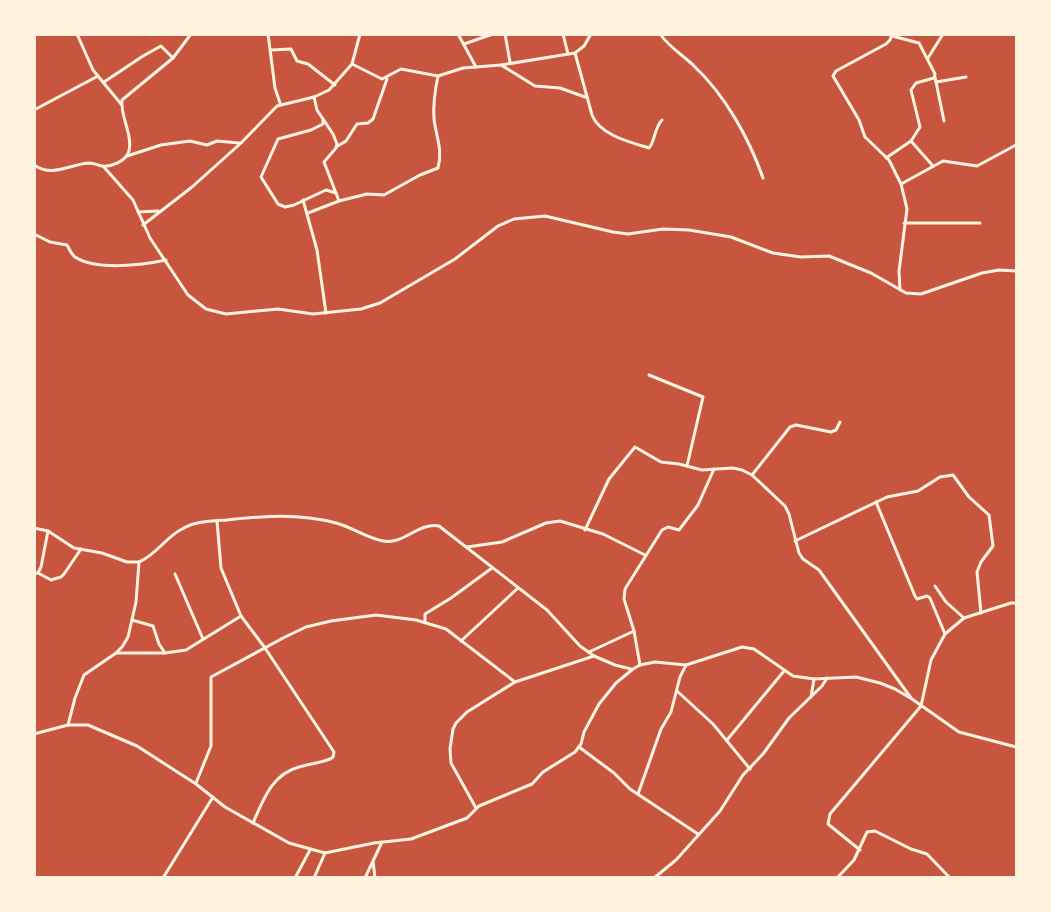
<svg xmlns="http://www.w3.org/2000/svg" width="1051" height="912" viewBox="0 0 1051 912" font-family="Lora,serif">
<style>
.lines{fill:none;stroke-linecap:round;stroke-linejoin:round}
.minor{stroke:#fff3e0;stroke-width:3}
</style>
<rect width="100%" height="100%" fill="#c8553d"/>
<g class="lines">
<!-- minor -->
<g class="minor">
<polyline points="77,34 93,70 121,104"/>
<polyline points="268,34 275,88 280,103"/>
<polyline points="458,34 476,67"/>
<polyline points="505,34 510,62"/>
<polyline points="563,34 568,54"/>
<path d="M660,34C670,48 683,55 694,66C725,95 749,138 763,178"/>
<polyline points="892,34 890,40 886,44 836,71 833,76 859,120 865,137 889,160 901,184 907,209 899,271 900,290"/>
<polyline points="892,36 919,43 935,74 934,78 916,83 911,90 920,127 911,141 933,166"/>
<polyline points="464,44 493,34"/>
<polyline points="271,50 291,49 297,61 308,64 335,85"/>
<path d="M575,53L592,115C600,135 629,142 649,148C655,142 654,128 662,120"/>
<polyline points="928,58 943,34"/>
<polyline points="352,64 360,34"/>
<polyline points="501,65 535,86 560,88 585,97"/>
<polyline points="935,77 944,121"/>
<polyline points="104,82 143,56 161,46 173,58"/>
<polyline points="936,82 966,77"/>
<polyline points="314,97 317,110 333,134 337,144 336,148 324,162 339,201"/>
<polyline points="34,110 98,76"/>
<polyline points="323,119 323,124 311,130 278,139 261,177 278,204 285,207 294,205 326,190 336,193"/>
<polyline points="336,147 346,141 357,124 368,123 373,119 387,79"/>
<polyline points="127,156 161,145 190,141 207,145 217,141 239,143"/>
<polyline points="886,158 911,141"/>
<path d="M34,165C53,178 70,164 89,163C93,163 98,165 102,166C112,167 126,161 129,151C133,135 120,116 122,100L173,58L191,34"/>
<polyline points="103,166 133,200 150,238 188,295 206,309 226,314 278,309 313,314 361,309 380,303 455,259 498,226 514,219 545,216 613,232 628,234 663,229 689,230 731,237 773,253 801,257 829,256 871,273 906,293 921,294 982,273 999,270 1016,271"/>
<polyline points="901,184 943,161 977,166 1016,145"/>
<polyline points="303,200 317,250 326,313"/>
<polyline points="138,212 158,211"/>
<path d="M308,213L339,201L367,194L384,195L420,175L438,168C443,150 436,136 434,119C433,105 435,90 438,76"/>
<polyline points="904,223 980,223"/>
<polyline points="143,225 192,187 241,143 277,106 314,97 329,90 352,64 382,79 401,69 438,76 463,68 501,65 575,53 584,46 591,34"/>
<path d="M34,234L50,242L67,245C70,250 71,254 75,257C97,271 142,265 166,260"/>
<polyline points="649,375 703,397 687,466"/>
<polyline points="752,475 790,427 796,425 831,432 836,430 840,422"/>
<polyline points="876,502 915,596 917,599 927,596 930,598 945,634"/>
<path d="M217,521L221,568L241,616L265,648L334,752L333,757L330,759C320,763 309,764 299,767C272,774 263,800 253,823"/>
<path d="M34,528L48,531L74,548L102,553L127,562H139C156,555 166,537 182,529C195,521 212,521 227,520C265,516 298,513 336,523C352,527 366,538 383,541C404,545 418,522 439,526L547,610L580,646L594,656L615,665L631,669"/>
<polyline points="585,530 609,479 635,447 661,462 679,464 702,470 733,468 742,470 752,475 785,506 789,514 799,553 803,559 819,570 911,698"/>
<polyline points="795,541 887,497 918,491 940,477 953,475 969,497 989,515 993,546 981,562 977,572 981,613"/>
<polyline points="467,547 502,542 546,523 560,521 603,534 645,555"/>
<polyline points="34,573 38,573 41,567 48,531"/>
<polyline points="38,573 51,580 61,577 64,574 81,549"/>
<polyline points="175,574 203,639"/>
<polyline points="935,586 946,602 964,618"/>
<polyline points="132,620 153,626 159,644 165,653"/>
<polyline points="425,622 425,614 451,598 492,568"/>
<polyline points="461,641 518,588"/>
<polyline points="589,652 634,631"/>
<polyline points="116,653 165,653 186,650 241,616"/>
<polyline points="640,665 634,631 624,599 625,589 662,530 668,527 679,530 698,505 714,469"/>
<polyline points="677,691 713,724 750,769"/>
<polyline points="811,697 814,679"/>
<polyline points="68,725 75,698 84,675 116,653 122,647 128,637 136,602 139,562"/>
<polyline points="34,734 68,725 88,725 137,746 196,784 225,807 289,843 325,853 374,843 411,839 467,818 479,806 532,784 543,772 575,752 581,744 584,732 599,704 616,683 633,669 640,665 655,662 686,665 742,647 754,649 793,676 814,679 856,677 880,683 895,689 912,699 959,732 1016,747"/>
<polyline points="727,740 784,671"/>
<polyline points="579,747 614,773 630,789 698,834"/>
<polyline points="196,783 211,746 211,677 285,637 306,627 331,621 376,615 416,620 446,629 515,682 594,656"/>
<polyline points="638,794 661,729 671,712 680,677 686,665"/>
<polyline points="476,808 451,763 450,749 453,729 456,723 467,712 515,682"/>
<polyline points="860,850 828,824 830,814 921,706 931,660 945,634 964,618 1011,603 1016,603"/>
<polyline points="163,878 213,797"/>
<polyline points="295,878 310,850"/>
<polyline points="314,878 325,853"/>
<polyline points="365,878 372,863"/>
<polyline points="375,878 373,861 382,842"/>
<polyline points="654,878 676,860 720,811 743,775 763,754 789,718 822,686 827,678"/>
<polyline points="837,878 854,860 867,832 875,831 911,849 927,854 950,878"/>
</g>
</g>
<!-- border -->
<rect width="1051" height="912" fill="none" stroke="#fff3e0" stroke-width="72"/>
</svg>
